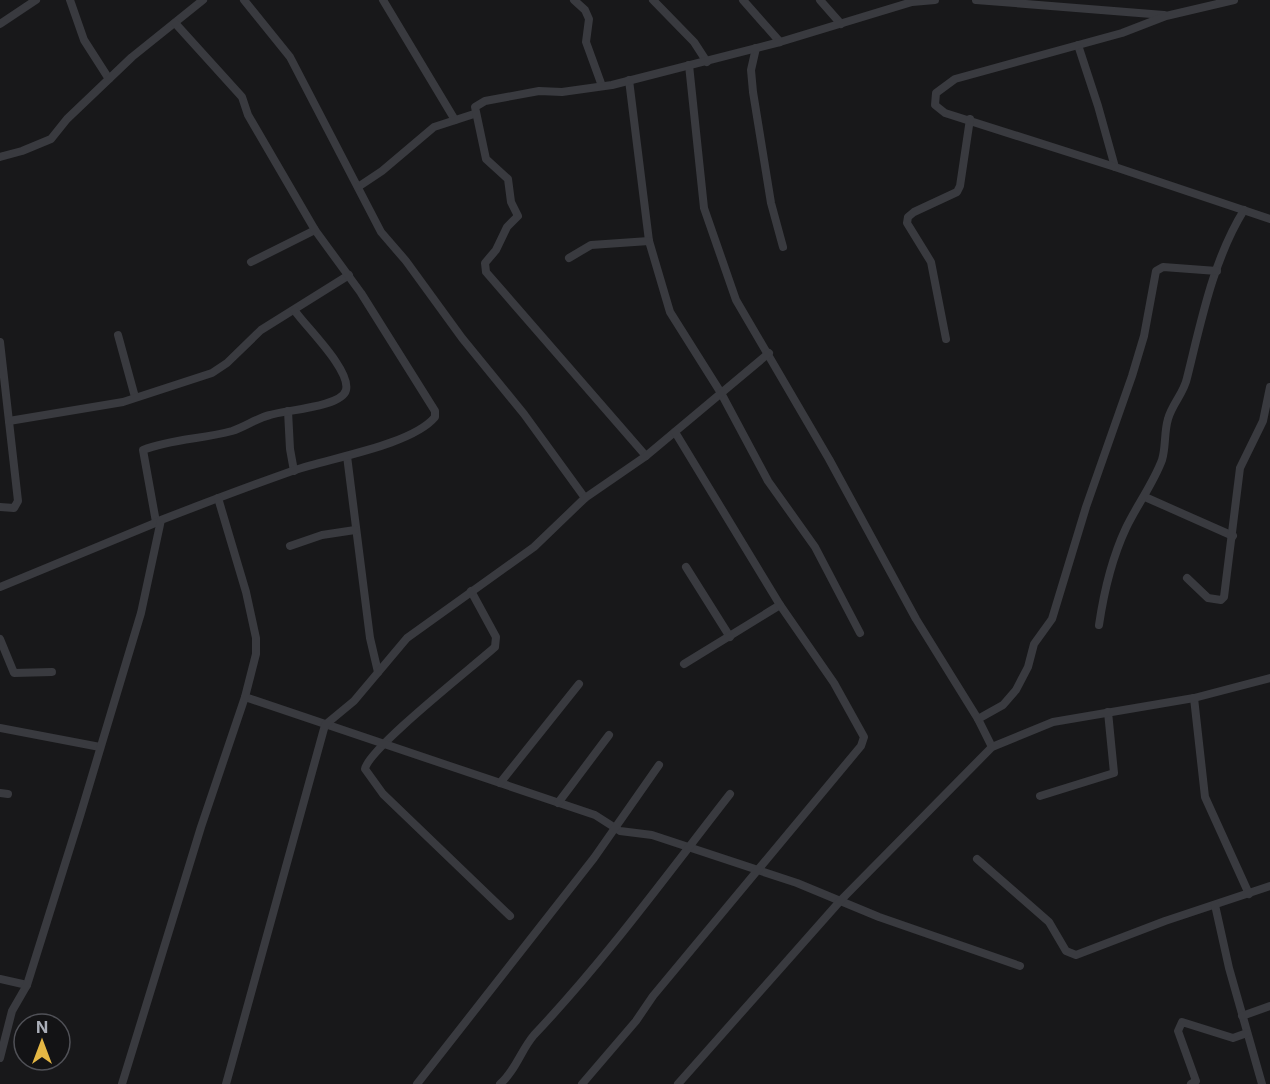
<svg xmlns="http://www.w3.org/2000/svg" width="1270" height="1084" viewBox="0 0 1270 1084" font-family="Inter,sans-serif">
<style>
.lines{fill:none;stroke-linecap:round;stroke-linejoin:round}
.minor{stroke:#393a3f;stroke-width:8}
</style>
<rect width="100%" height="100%" fill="#18181a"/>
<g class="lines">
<!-- minor -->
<g class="minor">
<polyline points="70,0 84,40 109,79"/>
<polyline points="244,0 290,57 381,232 406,261 462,338 524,414 585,498"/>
<polyline points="383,0 455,120"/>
<polyline points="574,0 585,10 589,19 586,42 602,86"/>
<polyline points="653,0 694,42 707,62"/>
<polyline points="743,0 780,42"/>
<polyline points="820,0 841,24"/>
<polyline points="976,0 1164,15"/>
<polyline points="0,24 36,0"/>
<polyline points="1078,45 1098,106 1115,167 1270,219"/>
<polyline points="756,48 751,70 753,92 771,203 783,247"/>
<polyline points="689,65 704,208 736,300 829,459 916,619 978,719 992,747"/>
<polyline points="629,80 649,241 670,312 721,393 768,481 815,547 860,633"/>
<polyline points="0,157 22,151 51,139 67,119 132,57 203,0"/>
<polyline points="1115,167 945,113 935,105 936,93 955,79 1122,33 1166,16 1234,0"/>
<polyline points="358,187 382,171 434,127 474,114"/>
<polyline points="569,258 591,245 649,241"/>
<polyline points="251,262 315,230"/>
<polyline points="118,335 135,397"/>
<polyline points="946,339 931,262 907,223 908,217 914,212 957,192 960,186 970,119"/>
<polyline points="0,342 18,501 14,508 0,507"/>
<polyline points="288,411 290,449 294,471"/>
<polyline points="9,421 123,402 212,373 227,363 261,330 349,275"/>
<polyline points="347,456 370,638 378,672"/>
<polyline points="646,456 486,272 485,263 496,250 507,227 518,216 511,202 508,179 486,159 475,107 485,101 539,91 562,92 612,85 780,42 912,2 935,0"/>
<polyline points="1145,497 1233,536"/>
<path d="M156,522L143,450C171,439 203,439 232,431C245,427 257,418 270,415C285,410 342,407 346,390C351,370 306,327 295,311"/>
<polyline points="290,546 322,535 355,530"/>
<polyline points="686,567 730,637"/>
<polyline points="1187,578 1208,598 1221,600 1224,597 1240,468 1263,421 1270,387"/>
<polyline points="0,587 160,521"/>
<path d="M471,591L496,637L495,647C474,666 368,749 365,769L383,794L510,916"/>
<path d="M1099,625C1104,591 1111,560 1126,528C1137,505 1153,484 1162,460C1166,447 1164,432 1168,419C1172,404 1184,393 1187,378C1201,322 1213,260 1244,210"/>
<polyline points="0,639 14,673 52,672"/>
<polyline points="684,664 780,605"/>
<polyline points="245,697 595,815 620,831 652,835 797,883 879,917 1020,966"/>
<polyline points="1194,698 1205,797 1249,894"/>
<polyline points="978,719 1003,705 1016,690 1028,667 1034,644 1052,619 1086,507 1132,376 1144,336 1156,271 1163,267 1217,271"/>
<polyline points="0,728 100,747"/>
<polyline points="500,783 579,684"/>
<polyline points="0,793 8,794"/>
<polyline points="1040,796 1114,773 1108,712"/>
<polyline points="558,803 609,735"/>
<polyline points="977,859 1049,922 1066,951 1076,955 1165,921 1270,886"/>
<polyline points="1215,905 1229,968 1262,1084"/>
<polyline points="0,979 27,985"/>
<polyline points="1242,1016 1270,1006"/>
<path d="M0,1058L12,1011L27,985L80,816L141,613L161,520C205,503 250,486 295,470C330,458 412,445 435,417V411L361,293L315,230L248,115L242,97L175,23"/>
<polyline points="122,1084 201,827 245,697 256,654 256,638 246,592 218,498"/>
<polyline points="226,1084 325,725 354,701 407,638 534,547 585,498 646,456 769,353"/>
<polyline points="417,1084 594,858 659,765"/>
<path d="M500,1084C516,1070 521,1050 534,1035C605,960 666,876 730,794"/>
<polyline points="582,1084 636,1021 653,996 861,746 864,737 834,683 780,605 675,432"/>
<polyline points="678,1084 841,900 992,747 1053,722 1194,698 1270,678"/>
<polyline points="1191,1084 1196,1081 1178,1031 1182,1022 1233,1038 1247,1033"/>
</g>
</g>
<!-- north arrow -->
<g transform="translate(42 1042)"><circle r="28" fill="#131315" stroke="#505157" stroke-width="1.5"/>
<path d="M0-4.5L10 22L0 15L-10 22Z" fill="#e5b744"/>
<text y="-9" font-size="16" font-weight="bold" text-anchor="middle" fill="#abafb9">N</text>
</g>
</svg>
